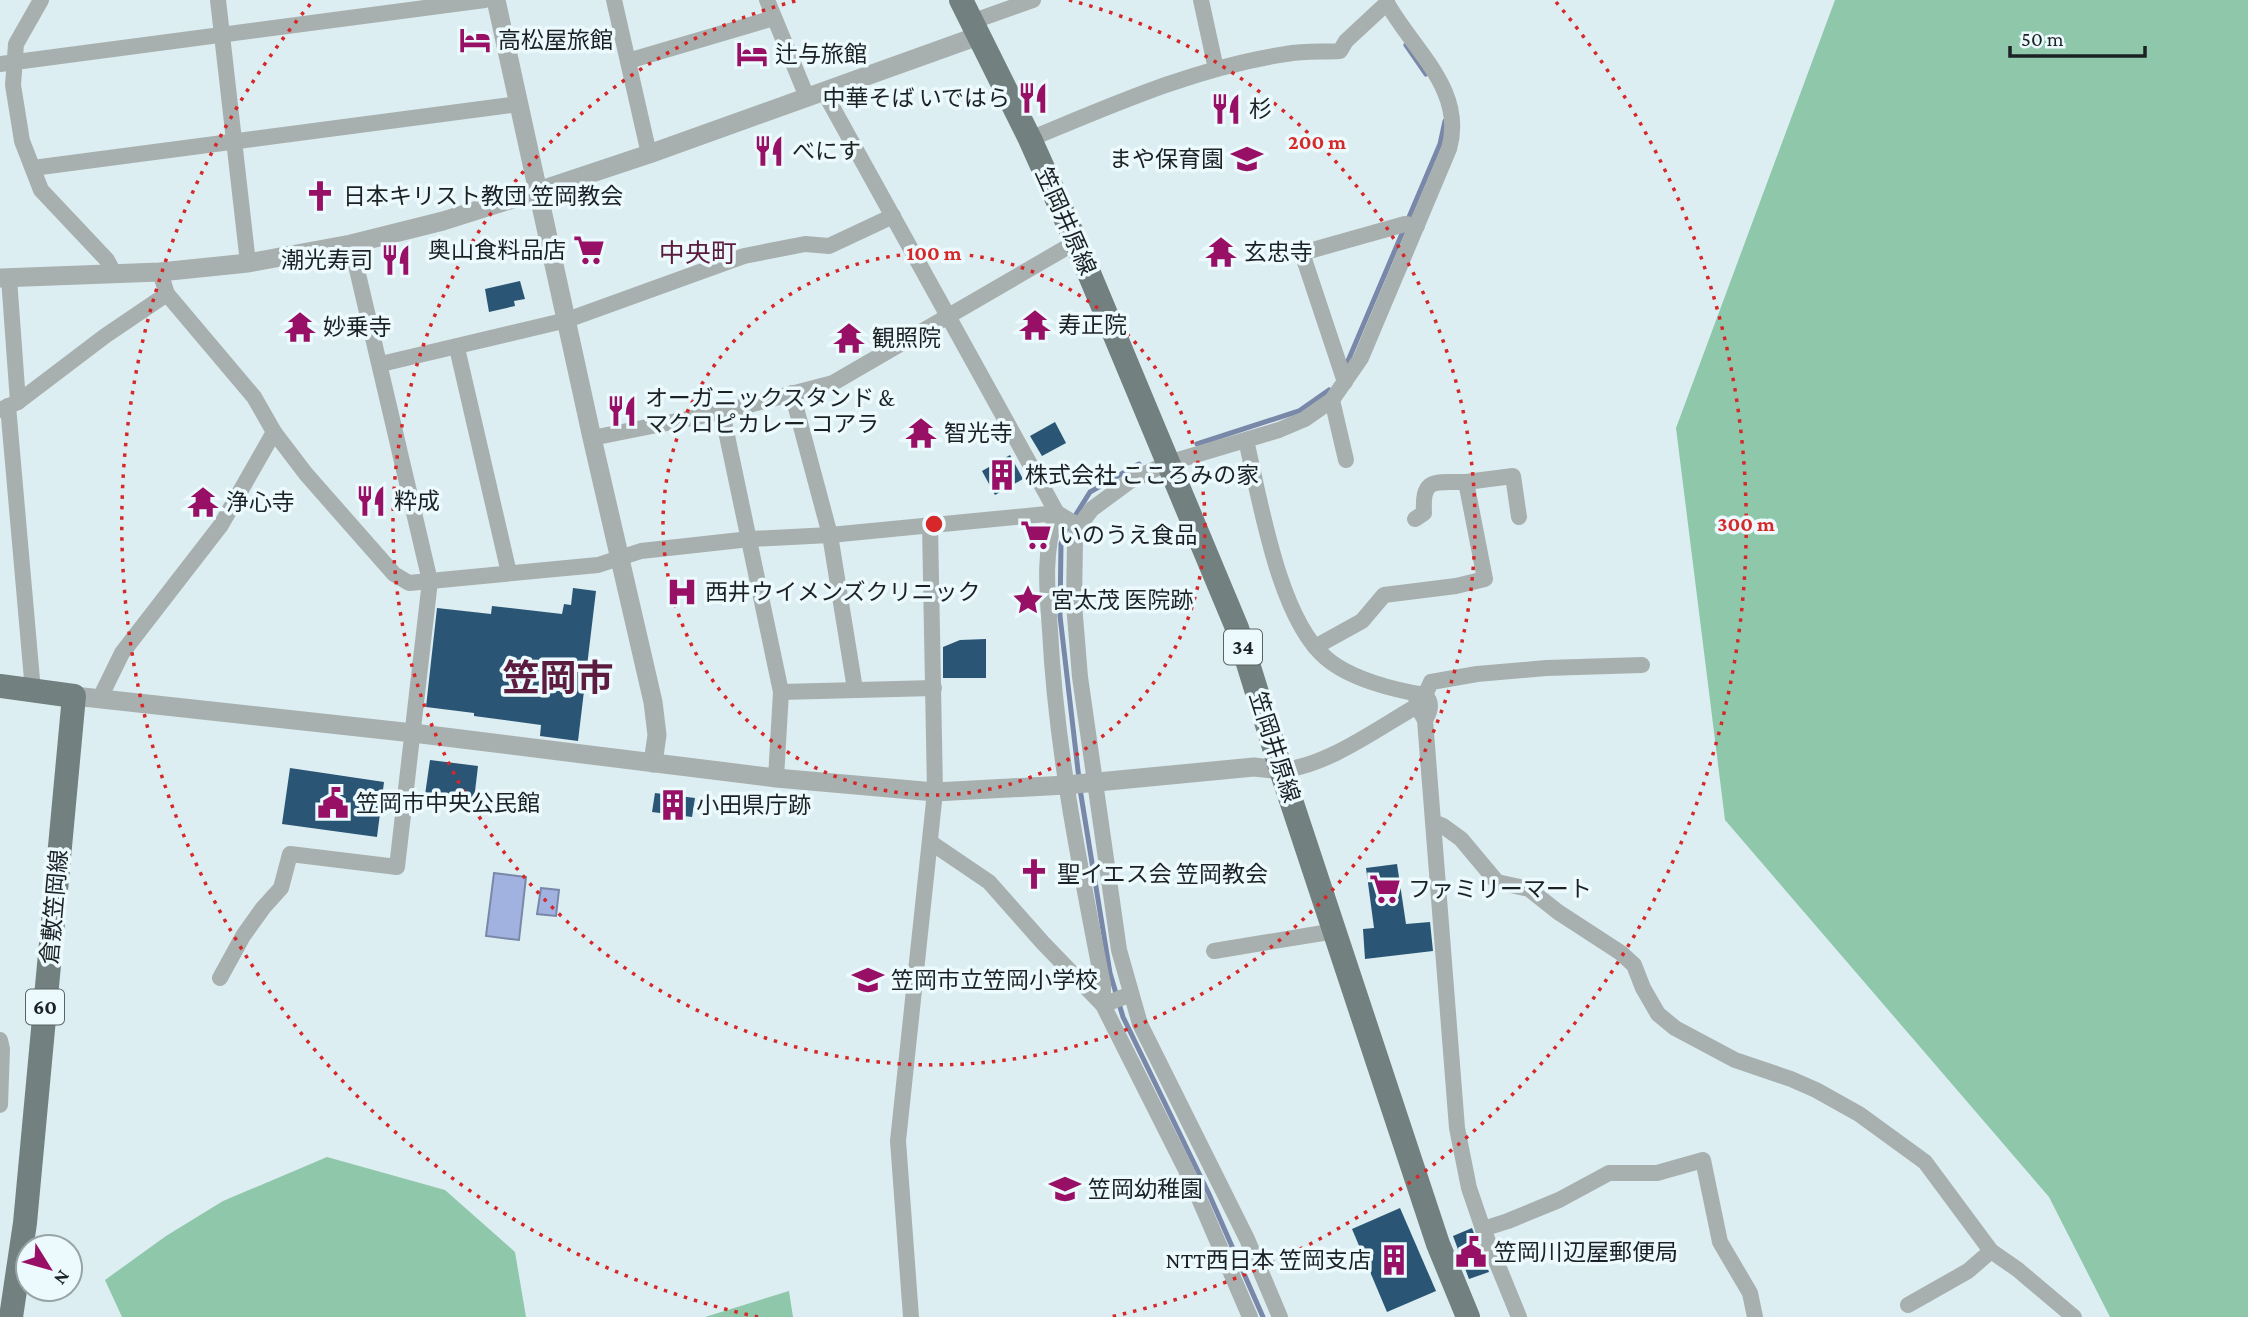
<svg xmlns="http://www.w3.org/2000/svg" width="2248" height="1317" viewBox="0 0 2248 1317" font-family="'Crimson Pro','Noto Sans JP',serif">
<style>
.forest{fill:#8fc7ab}
.water{fill:#a1b2e1;stroke:#7987a8;stroke-width:2}
.lines{fill:none;stroke-linecap:round;stroke-linejoin:round}
.stream{stroke:#7987a8;stroke-width:5}
.building{fill:#2a5574}
.minor{stroke:#a8b0af;stroke-width:16}
.tertiary{stroke:#a8b0af;stroke-width:19}
.primary{stroke:#72807f;stroke-width:24}
.ring{fill:none;stroke:#d62828;stroke-width:3.5;stroke-dasharray:3.5 7}
.labels{text-anchor:middle;stroke-width:7;stroke-linejoin:round;paint-order:stroke}
.shield{fill:#ecfafe;stroke:#5a6365;stroke-width:2}
.shield-label{font-size:21px;font-weight:bold;fill:#1c2224}
.poi-label{font-size:23px;fill:#1c2224;stroke:#ecfafe;text-anchor:start}
.street-label{font-size:23px;fill:#1c2224;stroke:#ecfafe}
.quarter-label{font-size:26px;fill:#5b1c3f;stroke:#ecfafe}
.town-label{font-size:37px;font-weight:bold;fill:#5b1c3f;stroke:#ecfafe}
.centre{fill:#d62828;stroke:#ecfafe;stroke-width:3.5}
.ring-label{font-size:21px;text-anchor:middle;font-weight:bold;fill:#d62828;stroke:#ecfafe;stroke-width:7;stroke-linejoin:round;paint-order:stroke}
</style>
<rect width="100%" height="100%" fill="#dceef2"/>
<!-- forest -->
<g class="forest">
<polygon points="1835,0 2248,0 2248,1317 2110,1317 2049,1197 1725,820 1676,428"/>
<polygon points="327,1157 445,1190 515,1252 526,1317 122,1317 105,1280 166,1236 223,1201"/>
<polygon points="789,1291 793,1317 705,1317"/>
</g>
<!-- water -->
<g class="water">
<polygon points="494,873 526,877 519,940 486,936"/>
<polygon points="541,888 559,890 556,916 537,914"/>
</g>
<g class="lines">
<!-- stream -->
<g class="stream">
<polyline points="1406,45 1426,74"/>
<polyline points="1345,368 1440,144 1445,121"/>
<polyline points="1197,444 1299,411 1329,390"/>
<polyline points="1079,779 1060,616 1061,544 1065,532 1090,492 1139,464"/>
<polyline points="1080,789 1110,973 1123,1017 1209,1194 1263,1317"/>
</g>
</g>
<!-- building -->
<g class="building">
<polygon points="520,281 525,299 514,301 515,306 489,312 485,289"/>
<polygon points="1055,422 1066,443 1042,456 1030,436"/>
<polygon points="1010,455 1023,479 995,495 982,471"/>
<polygon points="573,588 596,591 578,741 540,736 541,725 474,716 474,713 426,707 437,608 491,614 492,606 562,614 564,604 571,605"/>
<polygon points="986,639 986,678 943,678 943,647 960,640"/>
<polygon points="430,760 478,766 474,800 425,795"/>
<polygon points="290,768 384,782 377,837 282,824"/>
<polygon points="655,793 695,798 692,817 652,812"/>
<polygon points="1397,864 1406,924 1430,922 1433,951 1365,959 1363,929 1374,928 1366,868"/>
<polygon points="1400,1208 1436,1291 1387,1312 1352,1229"/>
<polygon points="1472,1228 1489,1272 1469,1279 1453,1236"/>
</g>
<g class="lines">
<!-- minor -->
<g class="minor">
<polyline points="41,0 16,44 13,85 22,141 41,190 107,260 115,275"/>
<polyline points="218,0 248,263"/>
<polyline points="614,0 649,154"/>
<polyline points="767,0 807,97"/>
<polyline points="1201,0 1216,69"/>
<polyline points="971,22 1033,0"/>
<polyline points="628,61 774,18"/>
<polyline points="0,64 485,0"/>
<path d="M824,92L1057,513C1043,550 1047,591 1050,630C1056,750 1080,867 1103,985V1005L1192,1182L1250,1317"/>
<path d="M1030,139C1112,105 1197,67 1286,54C1303,51 1322,52 1340,51L1346,41L1387,3V0"/>
<polyline points="33,168 519,104"/>
<polyline points="160,272 167,294 254,397 274,432 306,474 394,574 409,583 598,565 641,551 750,539 830,535 1057,513 1079,526"/>
<polyline points="9,278 18,402"/>
<polyline points="457,348 509,573"/>
<polyline points="381,364 567,320 744,256 805,244 829,246 893,216"/>
<polyline points="1345,382 1302,253 1405,224 1417,226"/>
<polyline points="792,393 830,535 855,689"/>
<polyline points="1332,400 1346,460"/>
<polyline points="8,406 33,691"/>
<polyline points="0,410 18,402 105,336 167,294"/>
<polyline points="722,412 781,692 776,778"/>
<polyline points="592,438 722,412 833,383 1076,242"/>
<path d="M1246,440C1260,500 1279,619 1326,658C1350,679 1394,690 1425,695C1433,703 1430,712 1425,720"/>
<polyline points="1466,482 1513,476 1519,517"/>
<path d="M1315,647L1362,621L1384,595L1456,586L1485,579L1466,482C1435,483 1422,476 1424,513L1415,519"/>
<polyline points="781,692 934,688"/>
<polyline points="1425,695 1431,682 1477,674 1546,668 1642,665"/>
<polyline points="100,698 122,653 221,525 274,432"/>
<polyline points="1417,706 1425,720 1457,1128 1469,1188 1483,1229 1519,1317"/>
<path d="M1281,770C1326,767 1378,728 1417,706L1416,695"/>
<polyline points="1433,822 1443,826 1461,839 1497,882 1529,889 1558,912 1621,953 1634,965 1643,988 1658,1014 1675,1028 1735,1060 1791,1079 1816,1090 1859,1114 1925,1162 1991,1251 2017,1269 2074,1317"/>
<polyline points="930,842 989,882 1043,943 1103,1005 1131,994"/>
<polyline points="1214,951 1335,931"/>
<polyline points="220,978 243,936 263,908 281,888 290,854 397,867 430,581 351,244"/>
<polyline points="0,1040 2,1049 0,1105"/>
<polyline points="1483,1229 1508,1221 1559,1200 1609,1173 1657,1173 1703,1160 1720,1242 1750,1293 1755,1317"/>
<polyline points="1908,1305 1968,1271 1991,1251"/>
<polyline points="911,1317 898,1141 935,792 930,525"/>
<path d="M1280,1317L1247,1239L1140,1024L1119,950L1080,677L1074,604L1075,540L1079,526L1092,509L1130,481L1168,463L1279,430L1305,419L1332,400L1361,358L1449,149C1466,90 1413,50 1387,3"/>
</g>
<!-- tertiary -->
<g class="tertiary">
<polyline points="496,0 592,438 653,702 657,735 653,763"/>
<polyline points="0,278 160,272 248,263 351,244 443,221 538,191 649,154 978,36"/>
<polyline points="74,696 413,733 776,778 935,792 1066,785 1254,767 1281,770"/>
</g>
<!-- primary -->
<g class="primary">
<polyline points="961,0 1030,139 1076,242 1237,628 1281,770 1438,1244 1468,1317"/>
<polyline points="0,686 74,696 25,1223 11,1317"/>
</g>
</g>
<!-- distance rings -->
<g class="ring">
<circle cx="934" cy="524" r="271"/>
<path d="M1069 0A541 541 0 1 1 799 0"/>
<path d="M758 1317A812 812 0 0 1 312 2M1556 2A812 812 0 0 1 1110 1317"/>
</g>
<!-- icons -->
<defs>
<symbol id="hotel-bare" viewBox="-9 -9 18 18"><path d="M-6-4.5h1.5V1H6V5H4.5V3h-9V5H-6ZM-4 0a1.8 1.8 0 1 1 3.6 0ZM.5 0V-2.5h3Q6-2.5 6 0Z" fill="#981065" stroke="#ecfafe" stroke-width="2.5" paint-order="stroke"/></symbol>
<symbol id="restaurant-bare" viewBox="-9 -9 18 18"><path d="M-5-6h1v4h1v-4h1v4h1v-4h1v5L-1.5 .5V6h-2V.5L-5-1ZM5-6V6H3V1.5H1.5Q1.5-4 5-6Z" fill="#981065" stroke="#ecfafe" stroke-width="2.5" paint-order="stroke"/></symbol>
<symbol id="school-bare" viewBox="-9 -9 18 18"><path d="M0-5L7-2L0 1L-7-2ZM-4 1L0 2.5L4 1V4Q0 6-4 4Z" fill="#981065" stroke="#ecfafe" stroke-width="2.5" paint-order="stroke"/></symbol>
<symbol id="church-bare" viewBox="-9 -9 18 18"><path d="M-1.2-6h2.4v3.5h3.3v2.4h-3.3V6h-2.4V-.1h-3.3v-2.4h3.3Z" fill="#981065" stroke="#ecfafe" stroke-width="2.5" paint-order="stroke"/></symbol>
<symbol id="supermarket-bare" viewBox="-9 -9 18 18"><path d="M-6-5.5h2.5l.6 2H6L4.5 2H-2.5L-4.4-4H-6ZM-1.5 3.2a1.3 1.3 0 1 0 .1 0ZM3 3.2a1.3 1.3 0 1 0 .1 0Z" fill="#981065" stroke="#ecfafe" stroke-width="2.5" paint-order="stroke"/></symbol>
<symbol id="temple-bare" viewBox="-9 -9 18 18"><path d="M0-6L5-2H3V0L6.5 2.5H4V6H1.5V3h-3V6H-4V2.5H-6.5L-3 0V-2H-5Z" fill="#981065" stroke="#ecfafe" stroke-width="2.5" paint-order="stroke"/></symbol>
<symbol id="building-bare" viewBox="-9 -9 18 18"><path d="M-4-6H4V6H1V3H-1V6H-4ZM-2.5-4.3h1.7v1.8h-1.7ZM.8-4.3h1.7v1.8H.8ZM-2.5-1h1.7V.8h-1.7ZM.8-1h1.7V.8H.8Z" fill="#981065" stroke="#ecfafe" stroke-width="2.5" paint-order="stroke"/></symbol>
<symbol id="hospital-bare" viewBox="-9 -9 18 18"><path d="M-5-5h3v3.5h4V-5h3V5h-3V1.5h-4V5h-3Z" fill="#981065" stroke="#ecfafe" stroke-width="2.5" paint-order="stroke"/></symbol>
<symbol id="sight-bare" viewBox="-9 -9 18 18"><path d="M0-6L1.8-2.2L6-1.7L2.9 1.2L3.7 5.4L0 3.3L-3.7 5.4L-2.9 1.2L-6-1.7L-1.8-2.2Z" fill="#981065" stroke="#ecfafe" stroke-width="2.5" paint-order="stroke"/></symbol>
<symbol id="civic-bare" viewBox="-9 -9 18 18"><path d="M-.6-6.5H3V-4.5H.6V-3L4-1V1h2V6H-6V1h2V-1L-.6-3ZM-1.2 2.5V6h2.4V2.5Z" fill="#981065" stroke="#ecfafe" stroke-width="2.5" paint-order="stroke"/></symbol>
</defs>
<g fill-rule="evenodd">
<use href="#hotel-bare" x="453" y="18" width="44" height="44"/>
<use href="#hotel-bare" x="730" y="32" width="44" height="44"/>
<use href="#restaurant-bare" x="1011" y="76" width="44" height="44"/>
<use href="#restaurant-bare" x="1204" y="87" width="44" height="44"/>
<use href="#restaurant-bare" x="747" y="129" width="44" height="44"/>
<use href="#school-bare" x="1225" y="137" width="44" height="44"/>
<use href="#church-bare" x="298" y="174" width="44" height="44"/>
<use href="#supermarket-bare" x="567" y="228" width="44" height="44"/>
<use href="#temple-bare" x="1199" y="230" width="44" height="44"/>
<use href="#restaurant-bare" x="374" y="238" width="44" height="44"/>
<use href="#temple-bare" x="1013" y="303" width="44" height="44"/>
<use href="#temple-bare" x="278" y="305" width="44" height="44"/>
<use href="#temple-bare" x="827" y="316" width="44" height="44"/>
<use href="#restaurant-bare" x="600" y="389" width="44" height="44"/>
<use href="#temple-bare" x="899" y="411" width="44" height="44"/>
<use href="#building-bare" x="980" y="453" width="44" height="44"/>
<use href="#restaurant-bare" x="349" y="479" width="44" height="44"/>
<use href="#temple-bare" x="181" y="480" width="44" height="44"/>
<use href="#supermarket-bare" x="1014" y="513" width="44" height="44"/>
<use href="#hospital-bare" x="660" y="570" width="44" height="44"/>
<use href="#sight-bare" x="1006" y="578" width="44" height="44"/>
<use href="#civic-bare" x="311" y="781" width="44" height="44"/>
<use href="#building-bare" x="651" y="783" width="44" height="44"/>
<use href="#church-bare" x="1012" y="852" width="44" height="44"/>
<use href="#supermarket-bare" x="1363" y="867" width="44" height="44"/>
<use href="#school-bare" x="846" y="958" width="44" height="44"/>
<use href="#school-bare" x="1043" y="1167" width="44" height="44"/>
<use href="#civic-bare" x="1449" y="1230" width="44" height="44"/>
<use href="#building-bare" x="1372" y="1238" width="44" height="44"/>
</g>
<g class="labels">
<!-- shield labels -->
<g class="shield">
<rect x="1224" y="629.5" width="38" height="35" rx="5"/>
<rect x="26" y="989.5" width="38" height="35" rx="5"/>
</g>
<g class="shield-label">
<text x="1243" y="654">34</text>
<text x="45" y="1014">60</text>
</g>
<!-- poi labels -->
<g class="poi-label">
<text x="498" y="48">高松屋旅館</text>
<text x="775" y="62">辻与旅館</text>
<text x="1010" y="106" text-anchor="end">中華そば いではら</text>
<text x="1249" y="117">杉</text>
<text x="792" y="159">べにす</text>
<text x="1224" y="167" text-anchor="end">まや保育園</text>
<text x="343" y="204">日本キリスト教団 笠岡教会</text>
<text x="566" y="258" text-anchor="end">奥山食料品店</text>
<text x="1244" y="260">玄忠寺</text>
<text x="373" y="268" text-anchor="end">潮光寿司</text>
<text x="1058" y="333">寿正院</text>
<text x="323" y="335">妙乗寺</text>
<text x="872" y="346">観照院</text>
<text x="645" y="406">オーガニックスタンド &amp;<tspan x="645" dy="26">マクロピカレー コアラ</tspan></text>
<text x="944" y="441">智光寺</text>
<text x="1025" y="483">株式会社 こころみの家</text>
<text x="394" y="509">粋成</text>
<text x="226" y="510">浄心寺</text>
<text x="1059" y="543">いのうえ食品</text>
<text x="705" y="600">西井ウイメンズクリニック</text>
<text x="1051" y="608">宮太茂 医院跡</text>
<text x="356" y="811">笠岡市中央公民館</text>
<text x="696" y="813">小田県庁跡</text>
<text x="1057" y="882">聖イエス会 笠岡教会</text>
<text x="1408" y="897">ファミリーマート</text>
<text x="891" y="988">笠岡市立笠岡小学校</text>
<text x="1088" y="1197">笠岡幼稚園</text>
<text x="1494" y="1260">笠岡川辺屋郵便局</text>
<text x="1371" y="1268" text-anchor="end">NTT西日本 笠岡支店</text>
</g>
<!-- street labels -->
<g class="street-label">
<text transform="translate(1066 221) rotate(66)" y="8">笠岡井原線</text>
<text transform="translate(1275 747) rotate(72)" y="8">笠岡井原線</text>
<text transform="translate(54 907) rotate(-85)" y="8">倉敷笠岡線</text>
</g>
<!-- quarter labels -->
<g class="quarter-label">
<text x="698" y="262">中央町</text>
</g>
<!-- town labels -->
<g class="town-label">
<text x="558" y="691">笠岡市</text>
</g>
</g>
<circle cx="934" cy="524" r="10" class="centre"/>
<g class="ring-label">
<text x="1317" y="149">200 m</text>
<text x="934" y="260">100 m</text>
<text x="1746" y="531">300 m</text>
</g>
<!-- north arrow -->
<g transform="translate(49 1268) rotate(127)"><circle r="33" fill="#ecfafe" stroke="#99a4a7" stroke-width="2"/>
<path d="M0-5L12 26L0 18L-12 26Z" fill="#981065"/>
<text y="-10" font-size="19" font-weight="bold" text-anchor="middle" fill="#1c2224">N</text>
</g>
<!-- scale -->
<path d="M2010 46v10h135v-10" fill="none" stroke="#1c2224" stroke-width="3.5"/>
<text x="2021" y="46" font-size="21" fill="#1c2224" stroke="#ecfafe" stroke-width="5" paint-order="stroke">50 m</text>
</svg>
